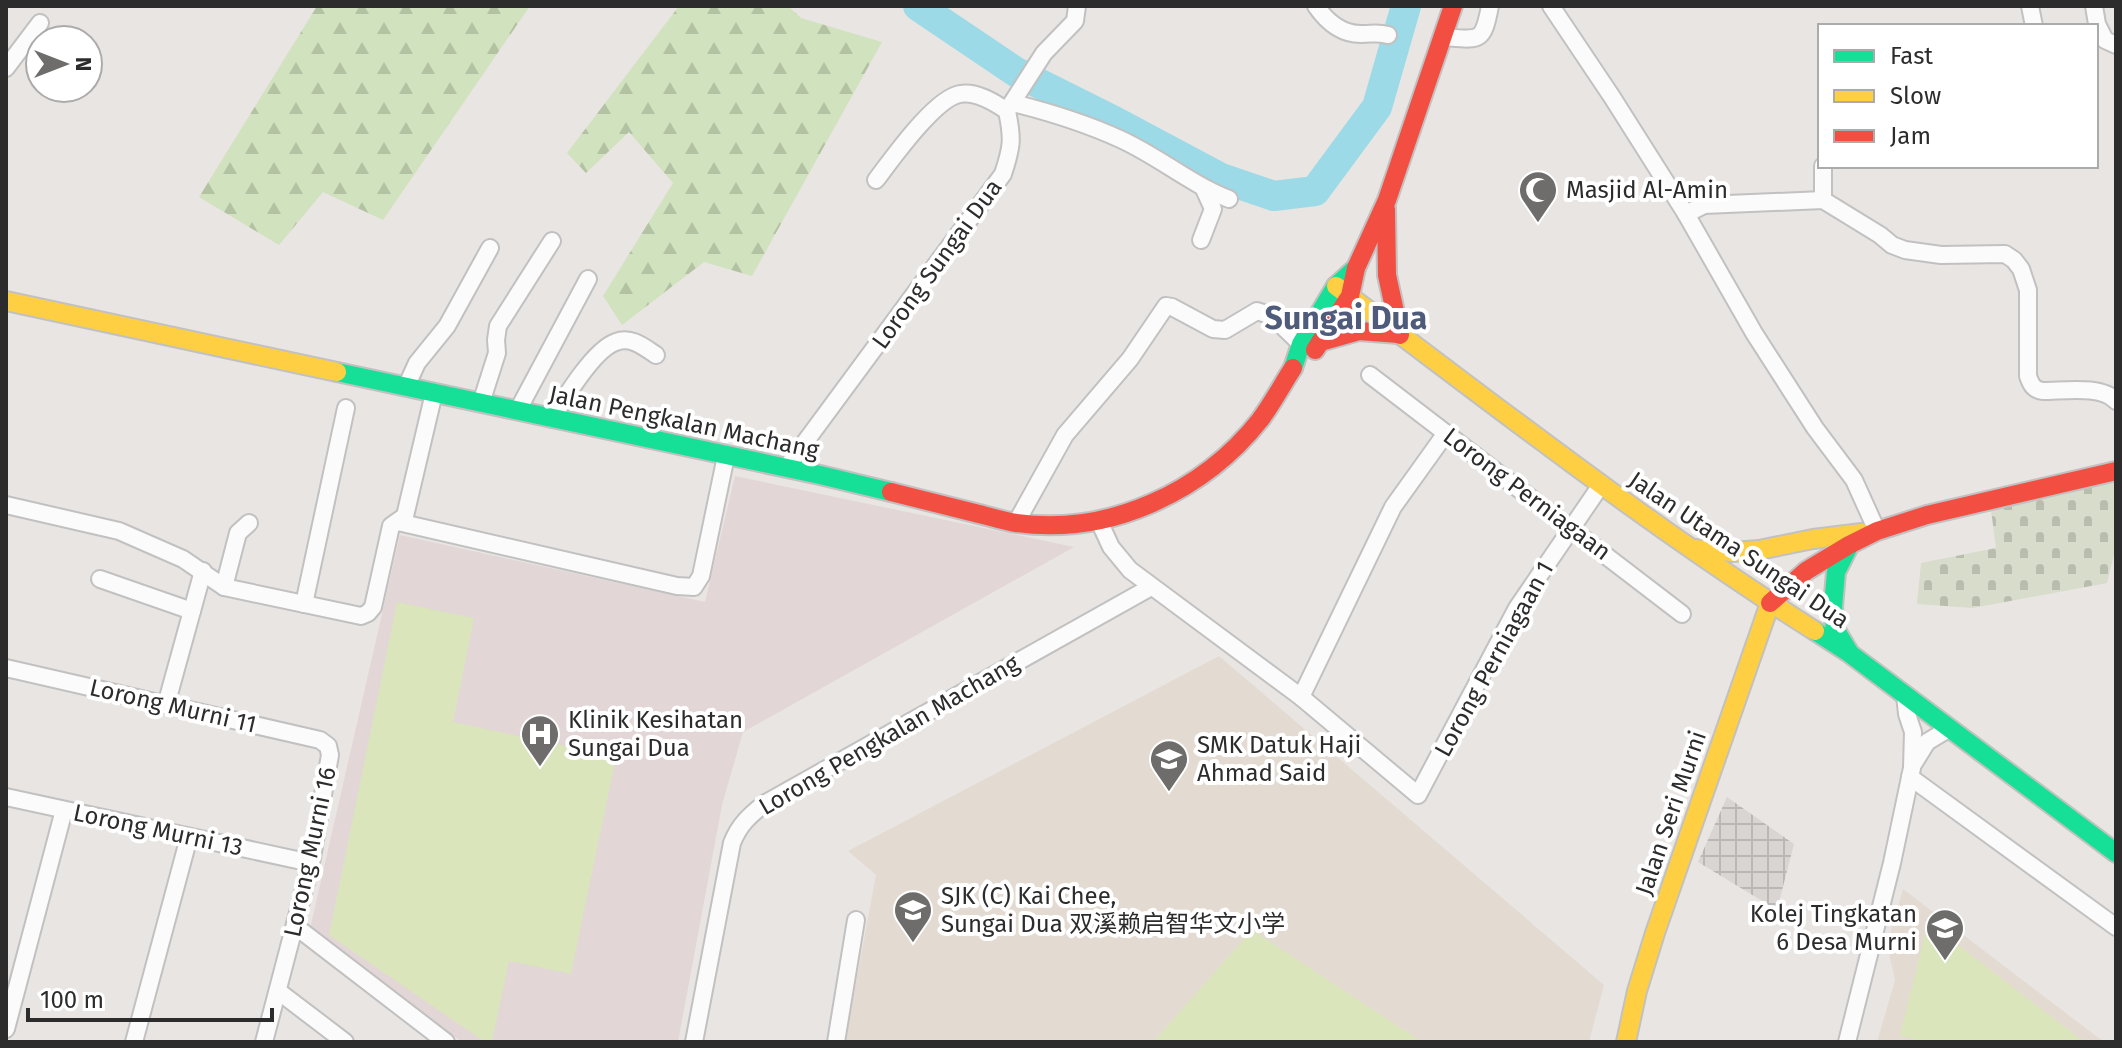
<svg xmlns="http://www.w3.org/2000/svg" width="2122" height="1048" viewBox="0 0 2122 1048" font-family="'Fira Sans','Noto Sans SC',sans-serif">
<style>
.education{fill:#e3dbd1}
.medical{fill:#e2d6d6}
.forest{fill:url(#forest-firs)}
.cemetery{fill:url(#cemetery-stones)}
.pitch{fill:#dae5bc}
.plaza{fill:url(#plaza-grid)}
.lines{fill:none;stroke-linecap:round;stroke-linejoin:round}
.river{stroke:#9bdae6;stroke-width:30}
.street-casing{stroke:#c2c1c1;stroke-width:20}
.fast-casing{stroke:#c2c1c1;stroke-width:22}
.slow-casing{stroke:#c2c1c1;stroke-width:22}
.jam-casing{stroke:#c2c1c1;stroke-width:22}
.street{stroke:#fcfbfb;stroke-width:16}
.fast{stroke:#16e098;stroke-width:18}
.slow{stroke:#ffcf43;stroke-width:18}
.jam{stroke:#f24e42;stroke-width:18}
.labels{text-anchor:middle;stroke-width:8;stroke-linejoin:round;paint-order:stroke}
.poi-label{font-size:24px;fill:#2c2c2c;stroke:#fff;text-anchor:start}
.street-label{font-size:24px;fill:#2c2c2c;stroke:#fff}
.district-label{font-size:32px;font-weight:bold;fill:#4f5b7a;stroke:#fff}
</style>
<defs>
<pattern id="forest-firs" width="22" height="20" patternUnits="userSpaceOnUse" patternTransform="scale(2)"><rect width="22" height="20" fill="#d0e2be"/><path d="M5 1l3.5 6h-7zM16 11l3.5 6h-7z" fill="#b3c2a3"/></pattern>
<pattern id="cemetery-stones" width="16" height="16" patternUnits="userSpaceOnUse" patternTransform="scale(2)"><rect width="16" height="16" fill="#d7dccb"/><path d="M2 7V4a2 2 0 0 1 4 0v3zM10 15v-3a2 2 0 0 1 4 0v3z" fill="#b9bdae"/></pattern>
<pattern id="plaza-grid" width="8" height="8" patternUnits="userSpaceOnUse" patternTransform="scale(2)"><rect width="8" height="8" fill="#d9d5d2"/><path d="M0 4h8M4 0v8" fill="none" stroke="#bab7b4"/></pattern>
</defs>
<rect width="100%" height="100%" fill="#e9e5e2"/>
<!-- education -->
<g class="education">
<polygon points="1219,656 1604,985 1589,1042 845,1042 876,875 848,851"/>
<polygon points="1903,889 2104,1042 1877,1042 1895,980 1887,944"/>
</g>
<!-- medical -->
<polygon class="medical" points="735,476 1074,547 743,732 722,805 678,1042 462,1042 310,929 400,535 705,602"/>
<!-- forest -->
<g class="forest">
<polygon points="317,6 530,6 383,220 323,192 279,245 199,197"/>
<polygon points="679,6 788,6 801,18 882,42 752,276 704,262 622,325 603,296 673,183 629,132 586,173 567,153"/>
</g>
<!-- cemetery -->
<polygon class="cemetery" points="2116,482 2116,546 2107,583 1973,608 1917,604 1921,563 1996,548 1991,510"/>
<!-- pitch -->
<g class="pitch">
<polygon points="397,602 474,618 453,722 616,757 571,974 509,961 492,1042 485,1042 329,935"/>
<polygon points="1928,922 2084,1042 1921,1042 1900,1035"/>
<polygon points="1252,930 1422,1042 1153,1042"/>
</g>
<!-- plaza -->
<polygon class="plaza" points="1727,797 1794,844 1777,910 1698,862"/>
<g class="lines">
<!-- river -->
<polyline class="river" points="918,6 1016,72 1116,122 1221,178 1274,196 1315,191 1377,107 1406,6"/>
<defs>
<g id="street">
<path d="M1316,6C1327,22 1341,34 1361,34C1373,34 1377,32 1388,35"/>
<polyline points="1551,6 1612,97 1686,214 1754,333 1815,428 1854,480 1877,531"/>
<polyline points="2030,6 2034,26"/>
<polyline points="2094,6 2097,24 2105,40 2116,45"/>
<path d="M1444,37C1480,40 1483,43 1490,6"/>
<polyline points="6,68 40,23"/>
<path d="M1013,103C1049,112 1085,123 1120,139C1158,156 1190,184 1229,199"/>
<polyline points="1008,109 1044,53 1075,21 1077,6"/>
<polyline points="1823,166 1823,200"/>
<path d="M1686,214L1704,205L1823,200L1880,235L1892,245L1905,250L1941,255L2005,254L2014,260L2021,269L2028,290V376C2031,385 2034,390 2043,391C2064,391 2102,385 2116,401"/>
<polyline points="1201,240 1213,209 1204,189"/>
<polyline points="1370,375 1682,614"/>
<polyline points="406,387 417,363 447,326 490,248"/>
<polyline points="481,403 497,353 496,340 498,326 552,241"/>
<polyline points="518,410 588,279"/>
<path d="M552,419C564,399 594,349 616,342C631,336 644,347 656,355"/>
<path d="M786,468L1003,174C1012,147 1013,139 1007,111C994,102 976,91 960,94C935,98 892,159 876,180"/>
<polyline points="6,505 119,531 183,559 224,587 361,616 368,613 373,607 391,526 405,516 434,393"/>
<polyline points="1099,521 1111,547 1130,570 1301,697 1418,795 1517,608 1601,485"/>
<polyline points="398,522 677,586 694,587 701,576 726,456"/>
<polyline points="1016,523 1065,435 1130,359 1166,306 1172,307 1213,329 1225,330 1257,311 1272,316 1301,344"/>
<polyline points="100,579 192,611"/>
<polyline points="224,587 238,533 249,523"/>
<polyline points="304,604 346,408"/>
<polyline points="6,668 320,740 328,746 330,755 311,863 264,1042"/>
<polyline points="1301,697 1393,507 1446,433"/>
<polyline points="166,705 203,571"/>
<polyline points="1914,763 1927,742 1950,728"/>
<polyline points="1910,777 2116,927"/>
<polyline points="6,797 311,863"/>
<polyline points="295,926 446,1042"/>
<polyline points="278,991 345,1042"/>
<polyline points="6,1029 64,810"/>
<polyline points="134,1042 189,837"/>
<path d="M694,1042L732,843C739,825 749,816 764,804L1151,587"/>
<polyline points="836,1042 856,920"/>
<polyline points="1847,1042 1892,863 1912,768 1913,732 1907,714 1905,695"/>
</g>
<g id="fast">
<polyline points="1293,368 1301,344 1336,286 1356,268"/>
<polyline points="337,372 820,475 891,492"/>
<polyline points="1849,546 1836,572 1833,607 1835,629 1849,652"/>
<polyline points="1815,631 1849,653 2116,853"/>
</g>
<g id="slow">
<path d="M1336,286C1493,404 1649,526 1815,631"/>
<polyline points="6,301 337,372"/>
<polyline points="1694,549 1732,552 1759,550 1813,539 1862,533"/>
<polyline points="1626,1042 1637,991 1655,933 1770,603"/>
</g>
<g id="jam">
<polyline points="1386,209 1387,275 1400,335"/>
<polyline points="1320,342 1359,331 1399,334"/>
<polyline points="1315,350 1350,296 1356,268 1387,200 1453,6"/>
<path d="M891,492C919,499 947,506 975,513C988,516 1003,521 1016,523C1109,536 1203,492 1260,420C1272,404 1282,385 1293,368"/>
<polyline points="1770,603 1806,571 1849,545 1877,531 1927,515 2116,471"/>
</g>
</defs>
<!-- street casing -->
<use href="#street" class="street-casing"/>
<!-- fast casing -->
<use href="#fast" class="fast-casing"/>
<!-- slow casing -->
<use href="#slow" class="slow-casing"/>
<!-- jam casing -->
<use href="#jam" class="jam-casing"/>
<!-- street -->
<use href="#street" class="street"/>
<!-- fast -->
<use href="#fast" class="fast"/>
<!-- slow -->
<use href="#slow" class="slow"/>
<!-- jam -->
<use href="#jam" class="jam"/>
</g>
<!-- icons -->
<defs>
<symbol id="mosque-pin" viewBox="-11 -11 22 30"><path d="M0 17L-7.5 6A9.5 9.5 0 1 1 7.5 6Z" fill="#6e6d6c" stroke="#fff"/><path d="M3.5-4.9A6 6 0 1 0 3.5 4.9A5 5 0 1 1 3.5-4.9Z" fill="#fff"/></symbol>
<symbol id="hospital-pin" viewBox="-11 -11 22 30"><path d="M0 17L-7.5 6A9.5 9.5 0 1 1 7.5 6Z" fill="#6e6d6c" stroke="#fff"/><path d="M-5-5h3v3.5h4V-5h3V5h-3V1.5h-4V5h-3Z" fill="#fff"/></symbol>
<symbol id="school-pin" viewBox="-11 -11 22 30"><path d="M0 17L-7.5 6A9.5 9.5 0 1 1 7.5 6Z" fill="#6e6d6c" stroke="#fff"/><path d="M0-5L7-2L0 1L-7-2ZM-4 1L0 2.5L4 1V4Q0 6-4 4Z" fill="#fff"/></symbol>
<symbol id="university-pin" viewBox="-11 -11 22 30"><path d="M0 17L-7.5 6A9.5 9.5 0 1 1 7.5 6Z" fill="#6e6d6c" stroke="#fff"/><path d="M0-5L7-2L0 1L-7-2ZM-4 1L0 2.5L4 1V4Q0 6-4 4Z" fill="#fff"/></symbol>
</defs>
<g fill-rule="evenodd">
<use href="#mosque-pin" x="1516" y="168" width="44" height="60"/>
<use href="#hospital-pin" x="518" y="712" width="44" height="60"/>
<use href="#school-pin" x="1147" y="737" width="44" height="60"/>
<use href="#school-pin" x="891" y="888" width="44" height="60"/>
<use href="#university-pin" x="1923" y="906" width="44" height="60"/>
</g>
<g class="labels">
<!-- poi labels -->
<g class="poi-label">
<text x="1566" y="198">Masjid Al-Amin</text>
<text x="568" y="728">Klinik Kesihatan<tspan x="568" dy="28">Sungai Dua</tspan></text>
<text x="1197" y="753">SMK Datuk Haji<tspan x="1197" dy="28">Ahmad Said</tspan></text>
<text x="941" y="904">SJK (C) Kai Chee,<tspan x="941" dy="28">Sungai Dua 双溪赖启智华文小学</tspan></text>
<text x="1917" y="922" text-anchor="end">Kolej Tingkatan<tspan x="1917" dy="28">6 Desa Murni</tspan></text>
</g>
<!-- street labels -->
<g class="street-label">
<text transform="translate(937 264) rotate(-54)" y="8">Lorong Sungai Dua</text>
<text transform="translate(684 422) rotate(12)" y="8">Jalan Pengkalan Machang</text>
<text transform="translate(1527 494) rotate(37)" y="8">Lorong Perniagaan</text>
<text transform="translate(1739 550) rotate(34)" y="8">Jalan Utama Sungai Dua</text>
<text transform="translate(1494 659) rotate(-61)" y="8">Lorong Perniagaan 1</text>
<text transform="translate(173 706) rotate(13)" y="8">Lorong Murni 11</text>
<text transform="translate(889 735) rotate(-30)" y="8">Lorong Pengkalan Machang</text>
<text transform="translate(1671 813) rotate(-71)" y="8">Jalan Seri Murni</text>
<text transform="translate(158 830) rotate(12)" y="8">Lorong Murni 13</text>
<text transform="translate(310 852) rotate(-78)" y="8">Lorong Murni 16</text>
</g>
<!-- district labels -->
<g class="district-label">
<text x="1346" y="329">Sungai Dua</text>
</g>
</g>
<!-- border -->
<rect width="2122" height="1048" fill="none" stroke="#2c2c2c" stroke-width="16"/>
<!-- legend -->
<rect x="1818" y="24" width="280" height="144" fill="#ffffff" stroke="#ababab" stroke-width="2"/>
<rect x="1834" y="50" width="40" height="12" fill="#16e098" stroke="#ababab" stroke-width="2"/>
<text x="1890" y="64" font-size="24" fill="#2c2c2c">Fast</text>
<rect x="1834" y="90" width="40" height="12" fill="#ffcf43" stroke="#ababab" stroke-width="2"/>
<text x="1890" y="104" font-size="24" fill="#2c2c2c">Slow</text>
<rect x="1834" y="130" width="40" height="12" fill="#f24e42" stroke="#ababab" stroke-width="2"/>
<text x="1890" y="144" font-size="24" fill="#2c2c2c">Jam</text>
<!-- north arrow -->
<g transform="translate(64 64) rotate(90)"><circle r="38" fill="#ffffff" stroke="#ababab" stroke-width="2"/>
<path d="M0-6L14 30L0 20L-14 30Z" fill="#6e6d6c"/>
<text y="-12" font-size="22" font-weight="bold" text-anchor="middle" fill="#2c2c2c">N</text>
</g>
<!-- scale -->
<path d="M28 1008v12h244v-12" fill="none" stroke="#2c2c2c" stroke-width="4"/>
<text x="40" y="1008" font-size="24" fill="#2c2c2c" stroke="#ffffff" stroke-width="6" paint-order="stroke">100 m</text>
</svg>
